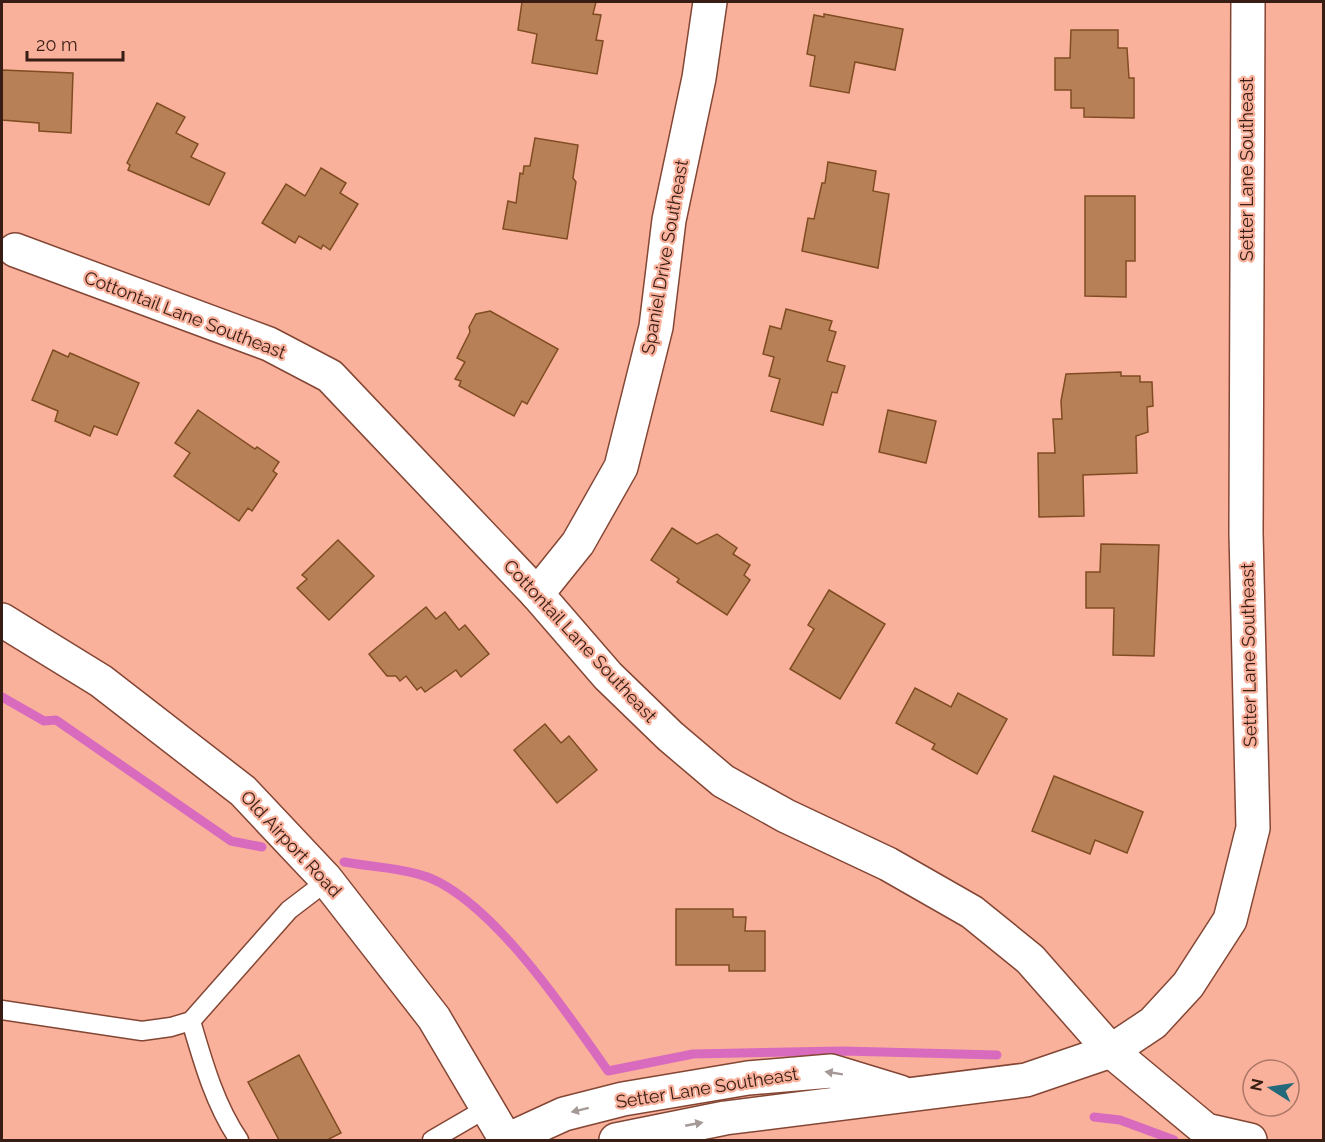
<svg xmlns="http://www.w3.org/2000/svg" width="1325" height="1142" viewBox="0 0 1325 1142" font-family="Raleway,sans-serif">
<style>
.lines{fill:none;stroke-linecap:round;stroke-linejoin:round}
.stream{stroke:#d86bbe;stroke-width:9}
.building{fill:#b78056;stroke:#804c22;stroke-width:1.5}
.service-casing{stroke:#844634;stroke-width:21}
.minor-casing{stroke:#844634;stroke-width:36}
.tertiary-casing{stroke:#844634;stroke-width:36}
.service{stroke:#fff;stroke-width:18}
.minor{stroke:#fff;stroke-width:33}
.tertiary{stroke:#fff;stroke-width:33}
.oneway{fill:#a59996}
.labels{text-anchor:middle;stroke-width:4.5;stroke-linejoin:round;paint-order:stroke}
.street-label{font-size:18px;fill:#381d15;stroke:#f9b19c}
</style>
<rect width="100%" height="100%" fill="#f9b19c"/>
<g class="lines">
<!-- stream -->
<g class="stream">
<polyline points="2,697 44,721 56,720 231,841 262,847"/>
<path d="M344,862C371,867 404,868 430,878C495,905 567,1013 608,1071L693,1054L843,1051L997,1055"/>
<polyline points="1094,1117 1120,1120 1174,1140"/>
</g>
</g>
<!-- building -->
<g class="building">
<polygon points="522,2 596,2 593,14 601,15 596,40 603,41 597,74 532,63 537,34 518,30"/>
<polygon points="824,14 903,29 895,70 855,62 849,93 810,86 815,56 807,54 814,15 824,17"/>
<polygon points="1071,30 1118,30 1118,48 1127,48 1129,78 1134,78 1134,118 1084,117 1084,108 1071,108 1071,90 1055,90 1055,58 1070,58"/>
<polygon points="2,70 73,73 71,133 39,131 39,123 2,120"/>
<polygon points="157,103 185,117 176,133 198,144 191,157 225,173 209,205 128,170 130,165 127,163"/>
<polygon points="535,138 578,145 573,178 576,182 567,239 503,229 508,201 516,203 520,173 523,174 524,166 530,166"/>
<polygon points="828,162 876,171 873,191 889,194 878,268 802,251 808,218 814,219 822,183 825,183"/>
<polygon points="321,168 346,183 340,193 358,204 330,250 323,245 321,249 299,236 295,243 262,223 286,184 305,196"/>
<polygon points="1085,196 1135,196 1135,261 1126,261 1126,297 1085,296"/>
<polygon points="786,309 832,321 829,330 836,332 827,361 845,366 837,393 832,392 823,425 771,411 780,379 769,376 774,357 763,354 770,326 781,329"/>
<polygon points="490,311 558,349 527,404 522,401 514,416 459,386 461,381 455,379 465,362 457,358 470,332 469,327 476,314"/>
<polygon points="53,350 68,357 70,353 139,383 117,435 94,426 90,436 55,421 58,411 32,400"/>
<polygon points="1121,372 1121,376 1140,376 1140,382 1152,382 1153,406 1147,407 1148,432 1136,436 1137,473 1083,475 1084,516 1039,517 1038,453 1055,453 1053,419 1062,419 1061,401 1066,374"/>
<polygon points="198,410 255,449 257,447 279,462 273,471 277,474 252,511 248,508 239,521 174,476 190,453 175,443"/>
<polygon points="888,410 936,421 926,463 879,452"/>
<polygon points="672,528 697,544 717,534 737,548 733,554 750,565 744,575 750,580 727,615 677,582 679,579 651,560"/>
<polygon points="338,540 374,576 329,620 297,588 307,579 302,575"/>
<polygon points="1101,544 1159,545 1154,656 1113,655 1114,608 1086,608 1086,572 1100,572"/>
<polygon points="829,590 885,624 840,699 790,669 814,629 808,625"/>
<polygon points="426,607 436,619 445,612 459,630 465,625 489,654 461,677 456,670 425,692 421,687 417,690 406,676 400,681 396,676 387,676 369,654"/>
<polygon points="915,688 951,707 958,693 1007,719 977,774 932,749 935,744 896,723"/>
<polygon points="545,724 561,743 569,736 597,770 557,803 514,750"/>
<polygon points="1054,776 1143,812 1127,853 1095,840 1090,854 1032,831"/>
<polygon points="676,909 733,909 733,917 746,917 745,931 765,931 765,971 729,971 729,965 676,965"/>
<polygon points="299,1055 341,1133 327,1140 279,1140 248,1082"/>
</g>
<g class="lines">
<defs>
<g id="service">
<polyline points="2,1010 142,1031 171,1027 191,1021 289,910 327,881"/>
<path d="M191,1021C203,1062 215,1105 239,1140"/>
<polyline points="432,1140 487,1108"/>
</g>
<g id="minor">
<polyline points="15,250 269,344 330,376 537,594 608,676 670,736 723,781 786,816 888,864 972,912 1030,959 1111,1051 1206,1130 1250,1140"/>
<polyline points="537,594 578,543 621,467 656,327 669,220 699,78 710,2"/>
<polyline points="507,1140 564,1114 623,1099 748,1078 831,1071 900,1092"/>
<polyline points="616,1140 725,1118 1026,1080 1111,1051 1153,1023 1188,985 1230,920 1253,828 1246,533 1248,2"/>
</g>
<polyline id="tertiary" points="2,620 101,681 243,791 325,878 434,1018 506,1140"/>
</defs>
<!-- service casing -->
<use href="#service" class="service-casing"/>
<!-- minor casing -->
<use href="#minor" class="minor-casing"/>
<!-- tertiary casing -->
<use href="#tertiary" class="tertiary-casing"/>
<!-- service -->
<use href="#service" class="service"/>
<!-- minor -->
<use href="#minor" class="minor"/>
<!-- tertiary -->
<use href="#tertiary" class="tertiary"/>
</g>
<!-- one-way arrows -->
<defs><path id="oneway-solid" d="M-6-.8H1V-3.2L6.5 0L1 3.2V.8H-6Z" transform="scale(1.5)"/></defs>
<g class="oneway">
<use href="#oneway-solid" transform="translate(834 1073) rotate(-171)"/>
<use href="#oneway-solid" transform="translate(580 1110) rotate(166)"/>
<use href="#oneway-solid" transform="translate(694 1124) rotate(-11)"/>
</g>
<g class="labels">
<!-- street labels -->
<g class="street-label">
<text transform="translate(1247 169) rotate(-90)" y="6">Setter Lane Southeast</text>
<text transform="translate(665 257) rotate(-80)" y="6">Spaniel Drive Southeast</text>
<text transform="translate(185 315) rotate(21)" y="6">Cottontail Lane Southeast</text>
<text transform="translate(580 641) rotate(47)" y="6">Cottontail Lane Southeast</text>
<text transform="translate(1249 655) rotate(-91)" y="6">Setter Lane Southeast</text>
<text transform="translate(291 844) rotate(47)" y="6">Old Airport Road</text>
<text transform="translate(707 1088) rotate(-9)" y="6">Setter Lane Southeast</text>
</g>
</g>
<!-- border -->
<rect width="1325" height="1142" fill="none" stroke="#381d15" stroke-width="6"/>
<!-- north arrow -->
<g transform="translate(1271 1088) rotate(282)"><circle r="28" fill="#f9b19c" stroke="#ac7666" stroke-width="1.5"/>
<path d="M0-4.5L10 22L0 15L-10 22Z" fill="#246979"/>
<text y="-9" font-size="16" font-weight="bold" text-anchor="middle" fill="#381d15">N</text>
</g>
<!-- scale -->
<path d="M27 51v9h96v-9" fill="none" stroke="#381d15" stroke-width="3"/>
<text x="36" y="51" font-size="18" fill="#381d15" stroke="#f9b19c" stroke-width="4.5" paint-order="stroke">20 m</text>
</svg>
